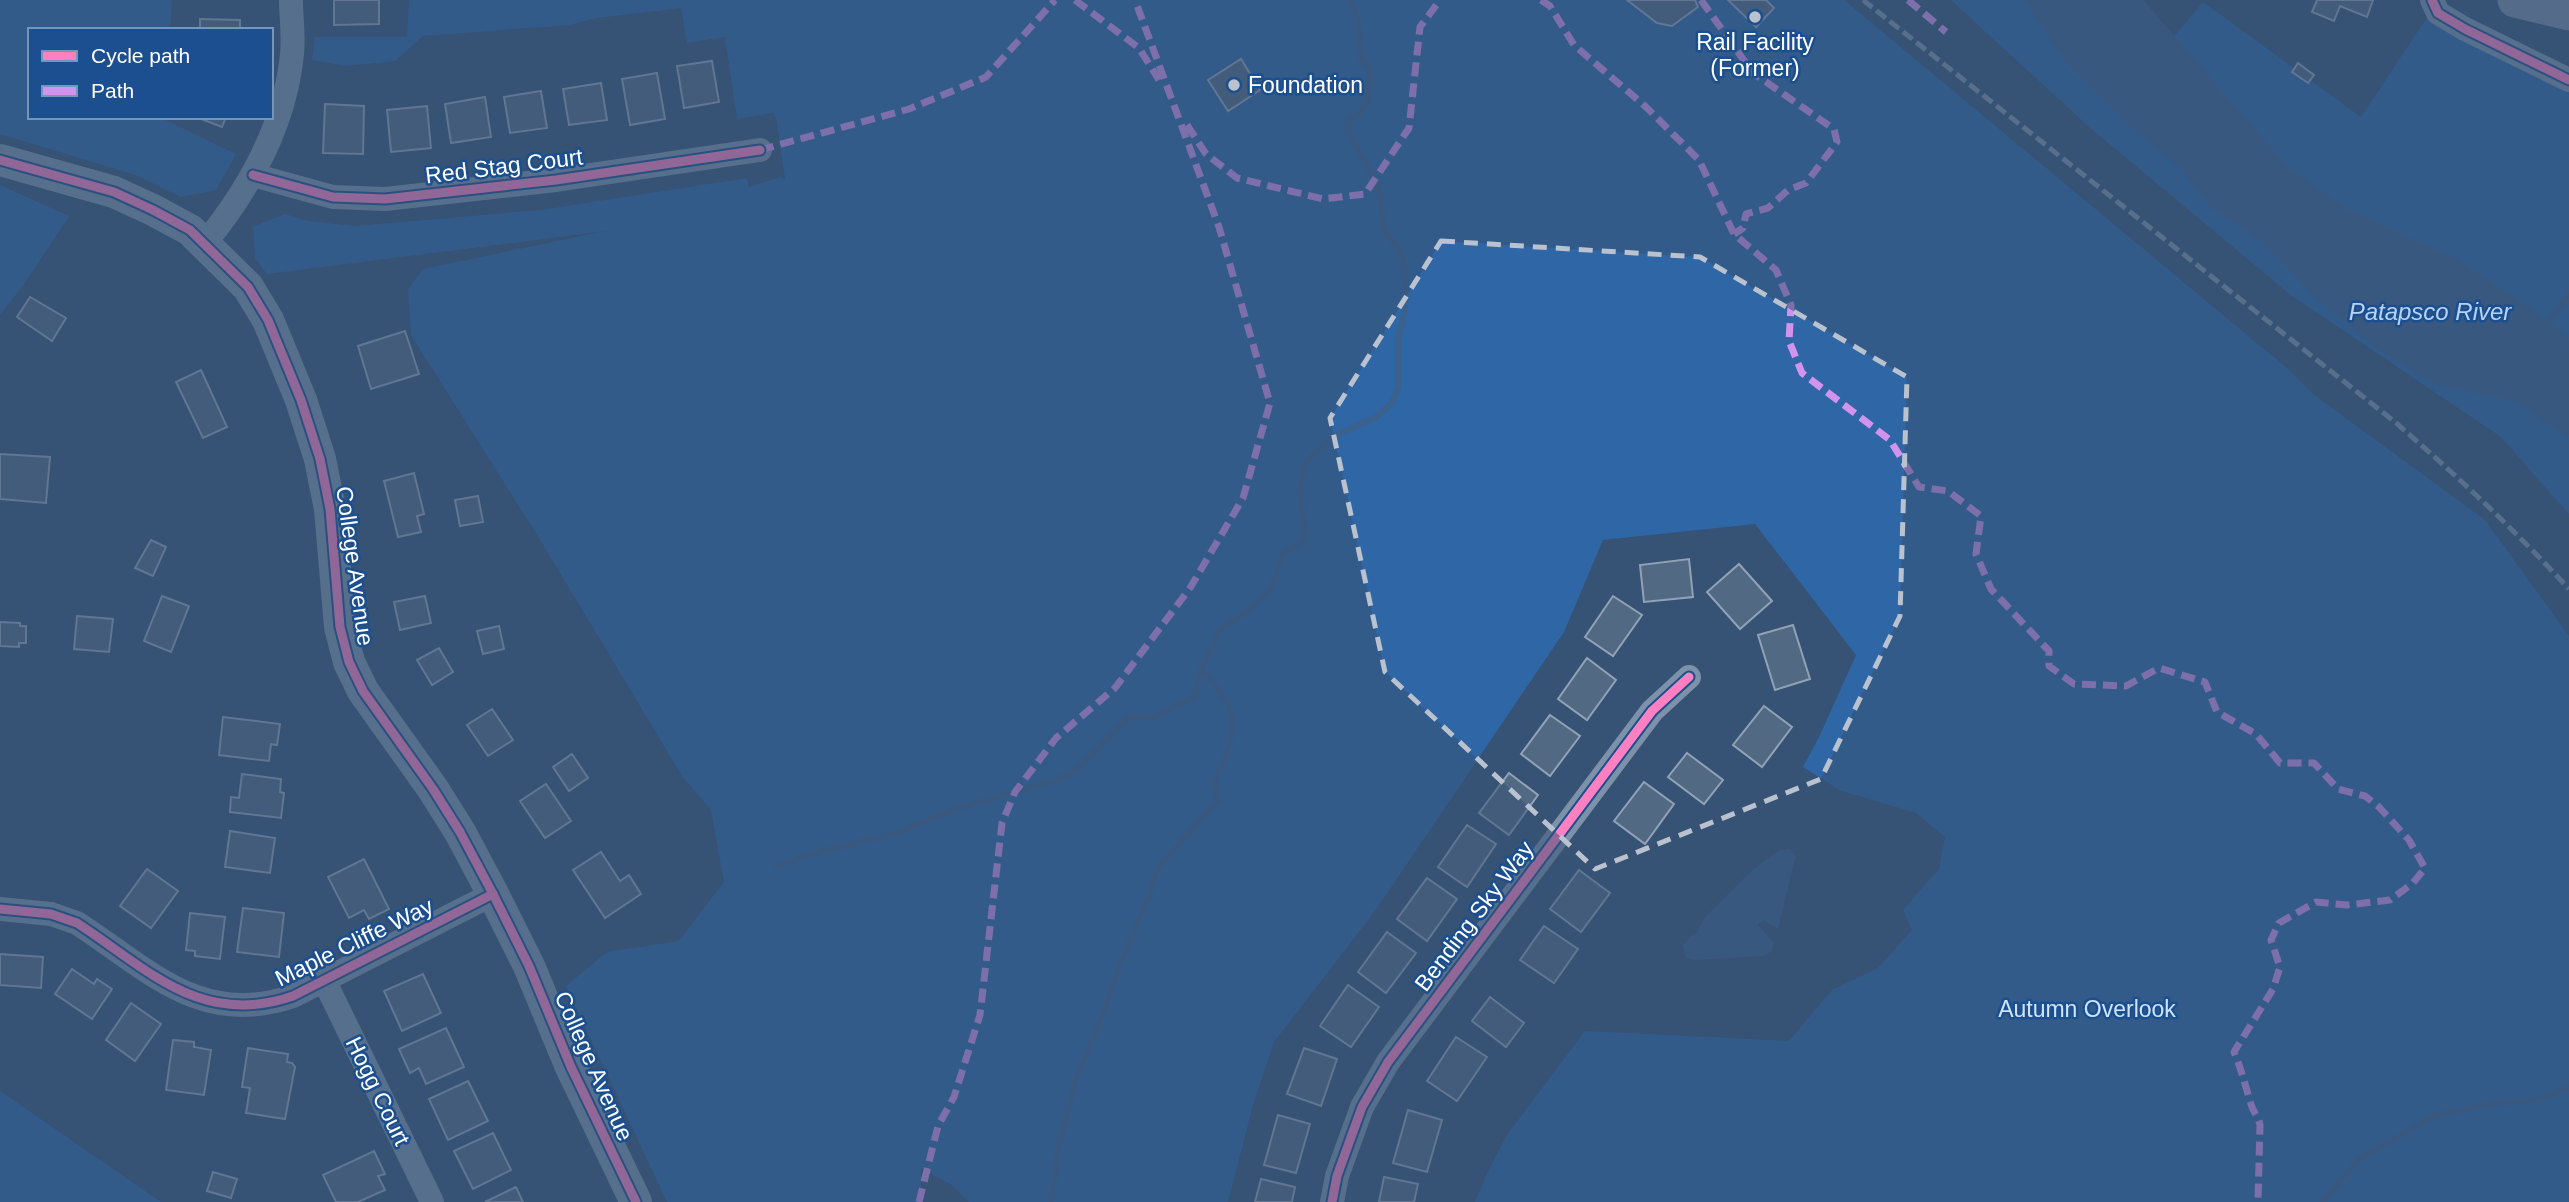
<svg xmlns="http://www.w3.org/2000/svg" width="2569" height="1202" viewBox="0 0 2569 1202" font-family="Helvetica,sans-serif">
<style>
.green{fill:#2f66a5}
.water{fill:#3b618d}
.lines{fill:none;stroke-linecap:round;stroke-linejoin:round}
.stream{stroke:#3b618d;stroke-width:6}
.building{fill:#526984;stroke:#92a2b6;stroke-width:2}
.minor{stroke:#7d92a8;stroke-width:24}
.tertiary{stroke:#7d92a8;stroke-width:32}
.secondary{stroke:#798da4;stroke-width:35}
.rail{stroke:#7e92a7;stroke-width:5;stroke-dasharray:12 5;stroke-linecap:butt}
.quiet{stroke:#d193ec;stroke-width:7;stroke-dasharray:14 7;stroke-linecap:butt}
.cycleway-casing{stroke:#1b4f8f;stroke-width:13}
.cycleway{stroke:#ff80c0;stroke-width:9}
.marked{fill:none;stroke:#b9c2ce;stroke-width:5;stroke-dasharray:14 9;stroke-linejoin:round}
.poi-dot{fill:#b9c2ce;stroke:#1b4f8f;stroke-width:2.5}
.labels{text-anchor:middle;stroke-width:5;stroke-linejoin:round;paint-order:stroke}
.poi-label{font-size:23px;fill:#fff;stroke:#1b4f8f}
.street-label{font-size:23px;fill:#fff;stroke:#1b4f8f}
.park-label{font-size:23px;fill:#cfe3fa;stroke:#1b4f8f}
.water-label{font-size:24px;font-style:italic;fill:#b5d3f5;stroke:#1b4f8f}
</style>
<rect width="100%" height="100%" fill="#365274"/>
<!-- green -->
<g class="green">
<polygon points="0,0 172,0 170,30 30,30 30,117 159,117 236,154 216,190 181,197 136,175 0,134"/>
<polygon points="409,0 1844,0 2288,369 2313,394 2485,520 2569,636 2569,1202 1475,1202 1488,1171 1507,1135 1585,1031 1789,1041 1832,990 1878,968 1912,930 1903,910 1939,869 1945,837 1916,813 1839,790 1803,767 1820,735 1856,655 1755,524 1603,540 1564,632 1375,911 1274,1042 1253,1105 1228,1202 969,1202 952,1185 921,1168 921,1202 667,1202 566,986 607,952 679,941 724,882 711,810 682,776 539,538 411,335 408,289 423,269 606,231 267,274 255,258 253,227 285,214 308,221 354,226 541,210 747,178 749,187 780,177 785,179 776,117 773,113 737,119 725,37 687,43 681,8 597,18 569,25 423,36 395,61 346,66 312,60 315,37 407,37"/>
<polygon points="1951,0 2025,0 2113,109 2203,2 2361,117 2428,16 2569,90 2569,514 2501,437 2292,296 2089,127"/>
<polygon points="0,185 69,216 24,284 0,315"/>
<polygon points="0,1091 161,1202 0,1202"/>
</g>
<!-- water -->
<g class="water">
<polygon points="2025,0 2143,0 2287,166 2347,209 2455,258 2529,307 2569,338 2569,438 2516,402 2435,384 2382,352 2315,297 2261,241 2212,209 2182,170 2134,130 2068,65"/>
<polygon points="1790,849 1796,855 1778,929 1763,920 1758,925 1774,943 1772,951 1763,956 1694,960 1686,958 1683,945 1690,936 1696,935 1705,917 1750,872 1779,850"/>
</g>
<g class="lines">
<!-- stream -->
<g class="stream">
<polyline points="2546,327 2569,294"/>
<path d="M777,866L811,854L897,833L953,810L1059,779L1076,770L1129,717H1155L1195,696L1201,669L1221,629L1245,613L1271,589L1283,554L1305,539L1300,491L1303,466L1312,455L1336,435L1375,418L1393,402L1398,387V337L1403,321L1406,298L1403,259L1393,241L1384,232L1379,188L1348,131V121C1369,112 1371,88 1370,68L1361,59L1358,21L1350,0"/>
<path d="M1051,1202L1058,1150L1076,1078L1104,1012L1120,964L1147,901L1158,867L1218,801L1214,779C1227,761 1238,726 1228,704C1222,692 1210,679 1201,669"/>
<polyline points="2323,1202 2359,1159 2436,1115 2495,1103 2536,1100 2569,1088"/>
</g>
</g>
<!-- building -->
<g class="building">
<polygon points="334,0 379,0 379,24 334,25"/>
<polygon points="1627,0 1695,0 1698,7 1672,26 1657,23"/>
<polygon points="1728,0 1766,0 1774,8 1756,27"/>
<polygon points="2317,0 2373,0 2367,17 2340,6 2334,21 2312,12"/>
<polygon points="200,19 240,20 240,30 200,30"/>
<polygon points="1241,59 1260,90 1228,111 1208,80"/>
<polygon points="712,61 719,102 684,108 677,66"/>
<polygon points="2298,63 2314,75 2308,83 2292,72"/>
<polygon points="657,73 665,119 630,125 622,79"/>
<polygon points="601,83 607,120 569,125 563,89"/>
<polygon points="541,91 547,128 510,133 504,97"/>
<polygon points="485,97 491,137 451,143 445,104"/>
<polygon points="325,104 364,106 363,154 323,153"/>
<polygon points="427,106 431,148 391,152 387,110"/>
<polygon points="196,117 226,117 222,127"/>
<polygon points="30,297 66,318 52,341 17,317"/>
<polygon points="405,331 419,374 371,389 358,346"/>
<polygon points="201,370 227,427 203,438 176,382"/>
<polygon points="0,454 50,457 46,503 0,499"/>
<polygon points="414,473 424,514 417,516 421,532 398,537 384,481"/>
<polygon points="478,496 483,522 460,526 455,500"/>
<polygon points="151,540 166,547 153,576 135,568"/>
<polygon points="1689,559 1693,597 1644,602 1640,565"/>
<polygon points="1739,564 1772,601 1740,629 1707,592"/>
<polygon points="162,596 189,606 171,652 144,641"/>
<polygon points="425,596 431,623 400,630 394,602"/>
<polygon points="1613,596 1642,615 1613,656 1585,637"/>
<polygon points="77,616 113,619 109,652 74,649"/>
<polygon points="0,622 20,623 20,626 26,626 26,643 19,643 19,647 0,646"/>
<polygon points="1793,625 1810,679 1775,690 1758,635"/>
<polygon points="499,626 504,649 483,654 477,631"/>
<polygon points="439,648 453,672 432,685 417,660"/>
<polygon points="1587,658 1616,680 1587,720 1558,699"/>
<polygon points="1764,706 1792,727 1762,767 1733,745"/>
<polygon points="492,709 513,740 488,756 467,725"/>
<polygon points="1550,715 1580,736 1550,776 1521,754"/>
<polygon points="223,717 280,724 277,745 271,744 269,761 219,755"/>
<polygon points="1687,753 1723,780 1704,804 1668,777"/>
<polygon points="572,754 588,778 569,791 553,767"/>
<polygon points="1509,773 1538,795 1509,835 1479,813"/>
<polygon points="242,774 281,779 280,792 284,793 281,818 230,812 231,797 239,798"/>
<polygon points="1644,782 1674,804 1645,844 1614,821"/>
<polygon points="546,784 571,821 545,838 520,801"/>
<polygon points="1467,825 1496,844 1467,887 1438,867"/>
<polygon points="230,831 275,838 270,873 225,867"/>
<polygon points="601,852 620,881 629,875 641,894 605,918 573,870"/>
<polygon points="364,859 389,909 369,919 364,910 349,918 328,877"/>
<polygon points="147,869 178,891 151,928 120,906"/>
<polygon points="1579,870 1610,893 1581,932 1550,909"/>
<polygon points="1427,878 1457,899 1427,941 1397,919"/>
<polygon points="243,908 284,913 279,957 237,952"/>
<polygon points="190,913 225,917 220,959 195,956 195,951 186,950"/>
<polygon points="1544,926 1578,949 1554,983 1520,960"/>
<polygon points="1387,932 1416,953 1386,993 1358,972"/>
<polygon points="0,954 43,957 41,988 0,985"/>
<polygon points="72,969 94,984 97,979 112,989 92,1019 55,994"/>
<polygon points="423,974 441,1013 402,1031 384,991"/>
<polygon points="1348,985 1379,1007 1351,1047 1320,1026"/>
<polygon points="1490,997 1524,1023 1506,1047 1472,1021"/>
<polygon points="131,1003 161,1024 135,1061 106,1040"/>
<polygon points="446,1028 464,1067 426,1084 419,1068 410,1073 399,1049"/>
<polygon points="1456,1037 1487,1057 1457,1101 1427,1081"/>
<polygon points="173,1040 194,1042 194,1047 211,1050 204,1095 166,1090"/>
<polygon points="248,1048 288,1054 287,1062 292,1063 295,1067 285,1119 246,1113 250,1088 242,1087"/>
<polygon points="1304,1048 1337,1059 1321,1106 1287,1094"/>
<polygon points="468,1081 488,1121 448,1140 429,1099"/>
<polygon points="1408,1110 1442,1120 1427,1172 1393,1163"/>
<polygon points="1278,1115 1310,1124 1296,1173 1264,1165"/>
<polygon points="493,1133 511,1170 473,1189 454,1151"/>
<polygon points="374,1151 385,1174 378,1176 385,1190 358,1202 336,1202 323,1175"/>
<polygon points="213,1172 237,1179 231,1198 207,1191"/>
<polygon points="1384,1177 1418,1184 1414,1202 1379,1202"/>
<polygon points="1261,1179 1295,1187 1292,1202 1255,1202"/>
<polygon points="516,1187 523,1202 485,1202 514,1188"/>
</g>
<g class="lines">
<!-- minor -->
<g class="minor">
<polyline points="2432,0 2438,13 2465,29 2569,80"/>
<polyline points="253,175 333,197 385,199 556,180 760,150"/>
<path d="M205,243C250,188 285,126 292,54C294,37 291,18 291,0"/>
<path d="M0,909L51,914L77,923C148,969 201,1028 293,996L493,894"/>
<polyline points="324,980 432,1202"/>
<polyline points="1332,1202 1337,1176 1362,1107 1388,1062 1652,711 1689,677"/>
</g>
<!-- tertiary -->
<polyline class="tertiary" points="0,160 114,192 153,210 190,230 248,287 268,320 301,400 320,459 330,509 340,627 349,662 363,691 433,789 460,832 493,894 529,966 571,1067 636,1202"/>
<!-- secondary -->
<polyline class="secondary" points="2515,0 2569,13"/>
<!-- rail -->
<path class="rail" d="M1863,0L2395,422C2456,475 2514,529 2569,589"/>
<!-- quiet -->
<g class="quiet">
<polyline points="1075,0 1139,48 1159,80"/>
<path d="M1541,0L1550,6L1574,45L1645,106L1699,160L1734,234L1776,270L1791,305L1789,341L1802,373L1890,440L1919,487L1948,491L1981,516L1976,554L1991,589L2049,651V666L2074,684L2126,686L2159,668L2205,682L2217,712L2256,734L2280,763H2314L2338,789L2365,796L2379,807L2409,840L2425,868L2413,883L2390,900L2347,905L2316,902L2279,923L2271,940L2280,967L2273,989L2234,1052C2242,1071 2245,1085 2251,1104C2253,1112 2258,1116 2260,1125L2258,1202"/>
<polyline points="1701,0 1753,73 1834,129 1837,142 1806,183 1788,190 1768,208 1746,214 1743,228 1734,234"/>
<polyline points="1908,0 1946,32"/>
<polyline points="1187,125 1206,154 1237,178 1323,199 1365,194 1409,128 1420,27 1440,0"/>
<polyline points="760,150 909,109 986,77 1055,0"/>
<polyline points="919,1202 938,1126 954,1097 980,1015 1002,823 1015,792 1056,738 1115,688 1190,588 1243,498 1270,403 1219,227 1135,0"/>
</g>
<defs>
<g id="cycleway">
<polyline points="2432,0 2438,13 2465,29 2569,80"/>
<polyline points="0,160 114,192 153,210 190,230 248,287 268,320 301,400 320,459 330,509 340,627 349,662 363,691 433,789 460,832 493,894 529,966 571,1067 636,1202"/>
<polyline points="253,175 333,197 385,199 556,180 760,150"/>
<path d="M0,909L51,914L77,923C148,969 201,1028 293,996L493,894"/>
<polyline points="1332,1202 1337,1176 1362,1107 1388,1062 1652,711 1689,677"/>
</g>
</defs>
<!-- cycleway casing -->
<use href="#cycleway" class="cycleway-casing"/>
<!-- cycleway -->
<use href="#cycleway" class="cycleway"/>
</g>
<!-- marked area -->
<path d="M0 0H2569V1202H0ZM1441,241L1700,257L1907,377L1900,616L1821,779L1595,869L1385,672L1330,418Z" fill="#365274" fill-opacity=".55" fill-rule="evenodd"/>
<path class="marked" d="M1441,241L1700,257L1907,377L1900,616L1821,779L1595,869L1385,672L1330,418Z"/>
<!-- markers -->
<g class="poi-dot">
<circle cx="1755" cy="17" r="7"/>
<circle cx="1234" cy="85" r="7"/>
</g>
<g class="labels">
<!-- poi labels -->
<g class="poi-label">
<text x="1755" y="50">Rail Facility<tspan x="1755" dy="26">(Former)</tspan></text>
<text x="1248" y="93" text-anchor="start">Foundation</text>
</g>
<!-- street labels -->
<g class="street-label">
<text transform="translate(504 166) rotate(-7)" y="8">Red Stag Court</text>
<text transform="translate(355 566) rotate(82)" y="8">College Avenue</text>
<text transform="translate(1474 916) rotate(-53)" y="8">Bending Sky Way</text>
<text transform="translate(354 942) rotate(-26)" y="8">Maple Cliffe Way</text>
<text transform="translate(594 1066) rotate(66)" y="8">College Avenue</text>
<text transform="translate(378 1091) rotate(64)" y="8">Hogg Court</text>
</g>
<!-- park labels -->
<g class="park-label">
<text x="2087" y="1017">Autumn Overlook</text>
</g>
<!-- water labels -->
<g class="water-label">
<text x="2430" y="320">Patapsco River</text>
</g>
</g>
<!-- legend -->
<rect x="28" y="28" width="245" height="91" fill="#1b4f8f" stroke="#7695bc" stroke-width="2"/>
<rect x="42" y="51" width="35" height="10" fill="#ff80c0" stroke="#7695bc" stroke-width="2"/>
<text x="91" y="63" font-size="21" fill="#ffffff">Cycle path</text>
<rect x="42" y="86" width="35" height="10" fill="#d193ec" stroke="#7695bc" stroke-width="2"/>
<text x="91" y="98" font-size="21" fill="#ffffff">Path</text>
</svg>
